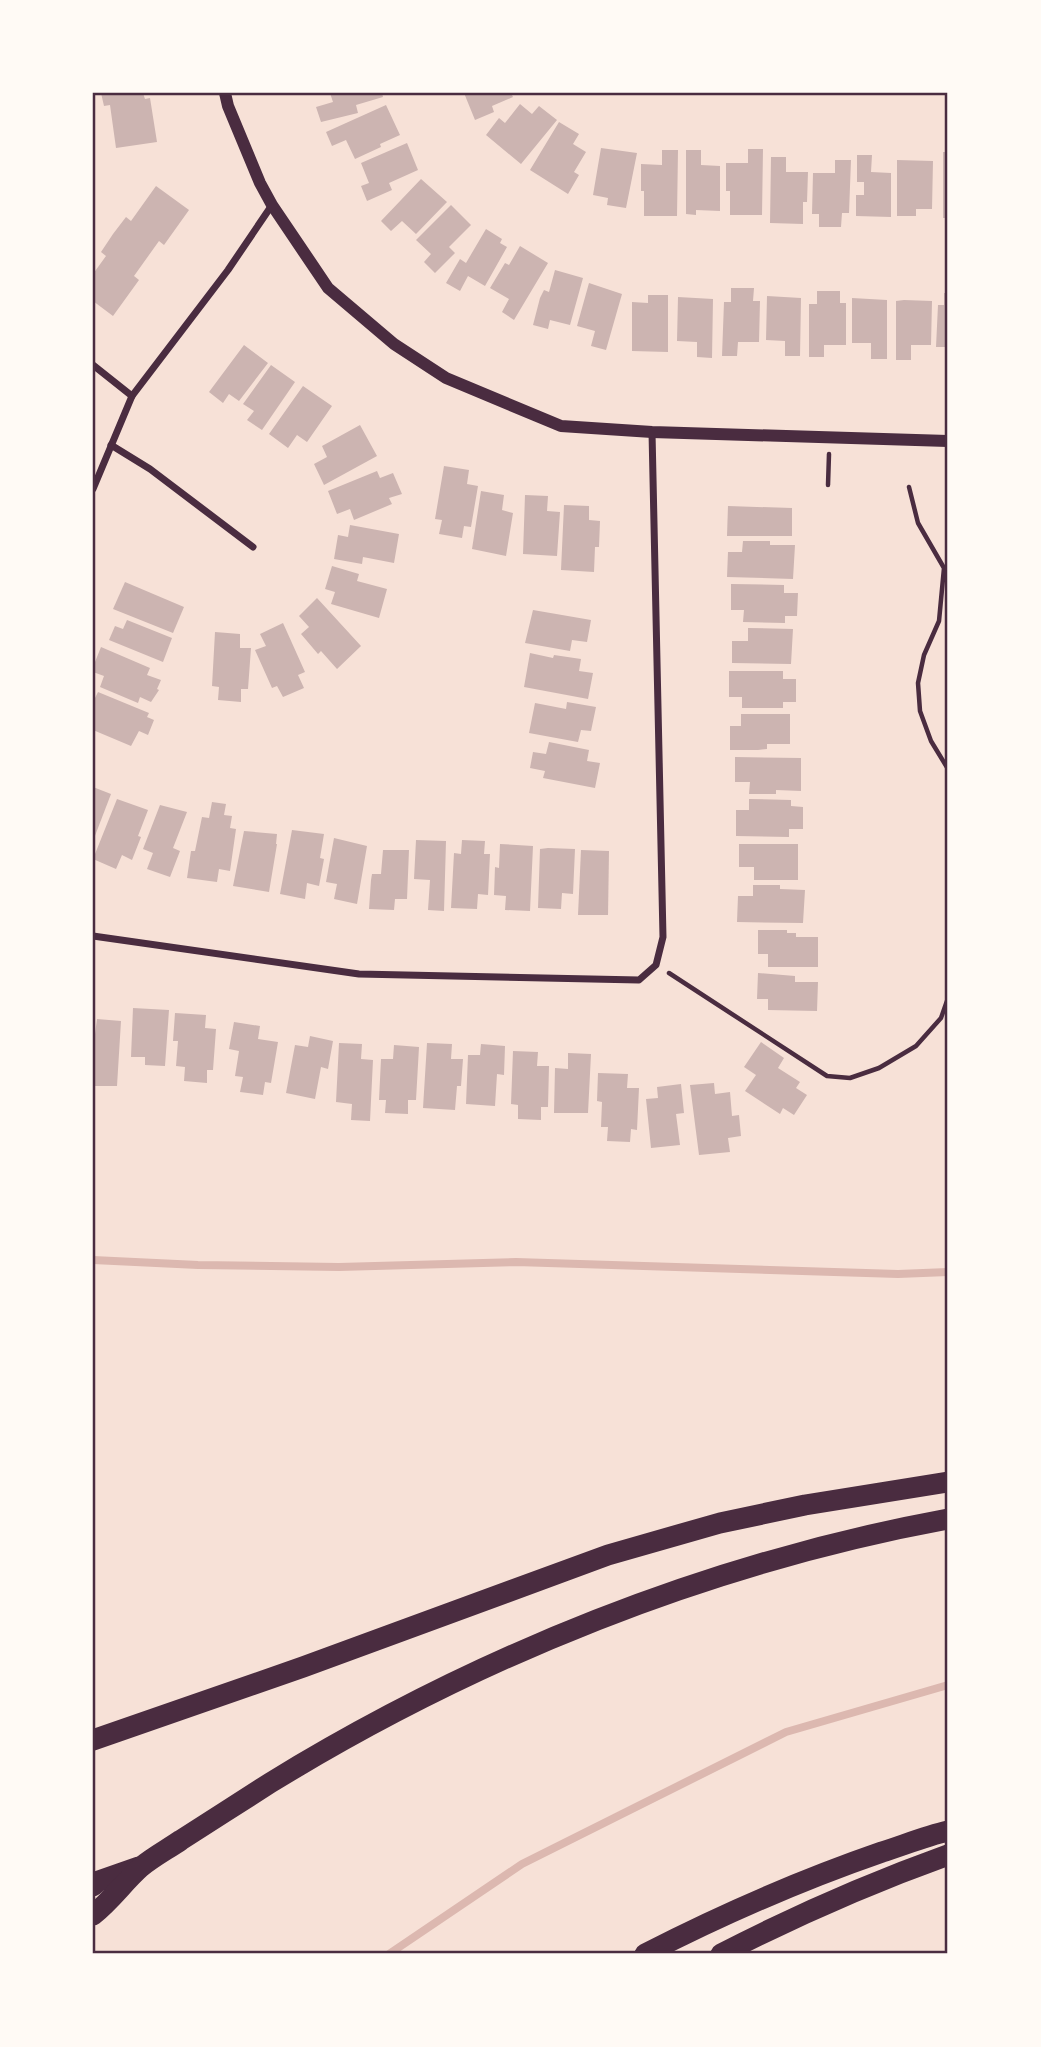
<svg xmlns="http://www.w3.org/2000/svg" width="1041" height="2047" viewBox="0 0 1041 2047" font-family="'Crimson Pro',serif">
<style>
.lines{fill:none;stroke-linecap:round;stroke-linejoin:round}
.stream{stroke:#dcb8b0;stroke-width:8}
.building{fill:#ccb4b1}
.path{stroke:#4a2c40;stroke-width:4.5}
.minor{stroke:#4a2c40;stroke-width:7}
.tertiary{stroke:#4a2c40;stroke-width:12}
.motorway{stroke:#4a2c40;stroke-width:21}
.neatline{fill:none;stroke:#4a2c40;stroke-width:2.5}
</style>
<rect width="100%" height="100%" fill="#f7e1d7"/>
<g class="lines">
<!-- stream -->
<g class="stream">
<polyline points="93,1260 198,1265 339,1267 516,1262 898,1274 948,1272"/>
<polyline points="389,1954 522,1864 786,1732 948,1685"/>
</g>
</g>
<!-- building -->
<g class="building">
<polygon points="101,93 143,93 145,99 150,98 157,142 116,148 110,105 104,106"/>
<polygon points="330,93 382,93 383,97 356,105 358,113 321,122 316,107 333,102"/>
<polygon points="464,93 511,93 513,97 492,106 494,112 475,120"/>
<polygon points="520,104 532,114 539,106 557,120 521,164 486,135 499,118 505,123"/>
<polygon points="386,105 400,135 380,144 381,147 355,159 346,140 332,146 326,132"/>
<polygon points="559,122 579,134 573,144 586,152 574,172 579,175 568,194 530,170"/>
<polygon points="407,143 418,170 389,183 392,190 367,201 361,186 369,183 361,163"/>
<polygon points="601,148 637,153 626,208 607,205 608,198 593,195"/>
<polygon points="748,149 763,149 762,215 730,215 730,191 726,191 726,163 748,163"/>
<polygon points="662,150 678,150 677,216 644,216 644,191 641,191 641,164 662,165"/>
<polygon points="686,150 701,150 701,165 720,166 720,211 696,210 696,215 686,214"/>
<rect x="943" y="152" width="5" height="66"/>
<polygon points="857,155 872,155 871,172 891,173 891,217 856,216 856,195 864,195 864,182 857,182"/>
<polygon points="771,157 786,157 786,172 808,172 807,202 803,202 803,224 770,223"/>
<polygon points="835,160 851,160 849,213 842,213 841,227 819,227 819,214 812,214 813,173 835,173"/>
<polygon points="897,160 933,161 932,209 916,209 916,216 897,216"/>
<polygon points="421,179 447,202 416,234 402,221 391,231 381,221"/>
<polygon points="156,186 189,210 164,245 159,241 134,276 139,280 113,316 93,301 93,274 106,256 101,252 113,234 126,217 131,221"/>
<polygon points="451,205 471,225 449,247 455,253 435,273 424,262 431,254 416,240"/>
<polygon points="486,229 502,239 500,243 507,247 485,286 468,276 460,291 446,283 460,259 466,263"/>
<polygon points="520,246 548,263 514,320 502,312 509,299 490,288 505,263 509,265"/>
<polygon points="555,270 583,278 570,325 550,320 548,329 533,325 540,298 544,290 549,292"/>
<polygon points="589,283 622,294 606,350 591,346 595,331 577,326"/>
<polygon points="731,288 754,288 753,301 760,301 759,342 738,342 737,356 722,356 724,302 731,302"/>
<polygon points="817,291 840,291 840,303 846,303 846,345 824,345 824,357 809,357 809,304 817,304"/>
<polygon points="944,293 948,293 948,347 936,347 938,305 944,305"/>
<polygon points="648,295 668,295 668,352 632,351 632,302 648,303"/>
<polygon points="767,296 801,298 800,356 785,356 785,341 766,340"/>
<polygon points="678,297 713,299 712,358 697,357 697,342 677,341"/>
<polygon points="852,298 887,300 887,359 871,359 871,343 852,343"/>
<polygon points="904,300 932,301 931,345 911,345 911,360 896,360 896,301"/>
<polygon points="244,345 268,363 239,401 229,394 223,403 209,392"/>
<polygon points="271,365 295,382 262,430 247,420 254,411 243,404"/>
<polygon points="303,386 332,406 307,442 297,435 288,448 269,434"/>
<polygon points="360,425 377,456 324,485 314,464 327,457 322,446"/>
<polygon points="444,466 469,470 467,484 478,486 471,527 464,526 462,538 439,534 442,520 435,519"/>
<polygon points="377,471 380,478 393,473 402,494 389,498 392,504 354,520 350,509 337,514 328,491"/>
<polygon points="481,491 504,495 502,510 513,513 506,556 472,549"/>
<polygon points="525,495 548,496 547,511 560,512 557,556 523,554"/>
<polygon points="564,505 589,506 589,520 600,521 599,547 595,547 594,572 561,570"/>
<polygon points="728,506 792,508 792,536 727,536"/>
<polygon points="350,525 399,534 394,563 363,557 362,564 334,559 338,535 348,537"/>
<polygon points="743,541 770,541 770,545 795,545 793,579 727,577 728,552 742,552"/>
<polygon points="332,566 359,574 357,581 387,589 379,618 331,604 335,592 325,589"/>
<polygon points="125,582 184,607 173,633 113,609"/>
<polygon points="731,584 784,585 784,593 798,593 797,616 785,616 785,623 743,622 744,610 731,610"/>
<polygon points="317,598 361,646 337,669 321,651 318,654 301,634 309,627 299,616"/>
<polygon points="533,610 591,620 587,642 572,640 570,651 525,643"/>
<polygon points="127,620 172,638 163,662 109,640 115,626 123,629"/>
<polygon points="283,623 305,672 298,675 304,688 283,697 277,686 272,688 255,650 266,646 260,634"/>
<polygon points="748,628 793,629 791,664 732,663 732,641 748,641"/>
<polygon points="215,632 240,634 240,648 251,648 248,689 241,689 241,702 218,700 219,687 212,686"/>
<polygon points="101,647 150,668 147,675 161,680 157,689 159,690 151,702 140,697 138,703 100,687 104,676 93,672 93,667"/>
<polygon points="530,653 553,658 554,655 581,659 579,671 593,673 588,699 524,687"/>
<polygon points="729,671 783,671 783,679 796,679 796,702 783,702 783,708 742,708 742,697 729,697"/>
<polygon points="98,692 149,713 147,717 154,720 148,735 139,731 131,746 93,730 93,702"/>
<polygon points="567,702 596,707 591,731 581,730 578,742 529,733 535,703 566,709"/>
<polygon points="741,714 790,714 790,744 767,744 767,749 758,750 730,750 730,726 741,726"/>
<polygon points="549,742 589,750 587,761 600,763 595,788 543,778 545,771 530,768 533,752 546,754"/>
<polygon points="735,757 801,758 801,791 776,790 776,794 749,794 750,782 735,782"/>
<polygon points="93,787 111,794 93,841"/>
<polygon points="117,799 148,810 138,836 141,837 132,860 122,855 116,869 93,859"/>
<polygon points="749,799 791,800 791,806 803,807 803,829 789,829 789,837 736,836 736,810 749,810"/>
<polygon points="212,802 226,804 224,815 232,816 230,828 236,829 230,871 219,869 217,882 187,878 191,851 195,851 202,817 209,818"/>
<polygon points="160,805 187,812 173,848 180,851 170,877 147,869 153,853 143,849"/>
<polygon points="292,830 324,834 320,858 324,859 319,886 307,883 305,899 280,894"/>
<polygon points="244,831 277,834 276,844 277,844 269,892 233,886"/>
<polygon points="334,838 367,846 357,904 334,899 337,884 326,882"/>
<polygon points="416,840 446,841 444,911 428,910 430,880 414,879"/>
<polygon points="462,840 485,841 484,854 490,854 488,895 478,894 477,909 451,908 454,853 461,854"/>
<polygon points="500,844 533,846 530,911 505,910 506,896 494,895 495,867 499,868"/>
<polygon points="739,844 798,844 798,880 754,880 754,867 739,867"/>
<polygon points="548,848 575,849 573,894 562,893 561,909 538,908 540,849"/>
<polygon points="383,850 409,850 407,899 395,899 394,910 369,909 371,880 372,874 381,874"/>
<polygon points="581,850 609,851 608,915 578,915"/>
<polygon points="753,885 780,885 780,889 805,890 803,923 737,922 738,896 753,896"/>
<polygon points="758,930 787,930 787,933 796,933 796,937 818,937 818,967 768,967 768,954 758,954"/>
<polygon points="758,973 795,976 795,982 818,982 817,1011 768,1010 768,999 757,999"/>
<polygon points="133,1008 169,1010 165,1066 145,1065 145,1057 131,1057"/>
<polygon points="175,1013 206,1015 205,1028 216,1029 213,1070 207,1070 207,1083 184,1081 185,1067 176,1066 178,1041 173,1041"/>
<polygon points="97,1019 121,1021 117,1086 93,1086 93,1034 95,1034"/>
<polygon points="234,1022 260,1026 258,1039 278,1042 271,1083 265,1082 263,1095 240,1092 243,1077 235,1076 239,1051 229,1049"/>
<polygon points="310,1036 333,1041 328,1069 321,1067 315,1099 286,1093 295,1045 308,1047"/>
<polygon points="761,1042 784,1058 778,1068 800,1082 796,1088 807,1095 794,1115 783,1108 780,1114 745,1091 756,1075 744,1067"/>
<polygon points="339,1043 362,1044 361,1059 373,1060 370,1121 351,1120 352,1104 336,1102"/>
<polygon points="427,1043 452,1044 451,1059 463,1059 461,1086 457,1086 455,1110 423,1108"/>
<polygon points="481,1044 505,1046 504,1075 497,1074 495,1106 466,1104 468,1055 480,1055"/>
<polygon points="394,1045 419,1047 416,1100 408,1100 408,1114 385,1113 386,1100 379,1100 381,1059 393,1059"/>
<polygon points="513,1051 538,1052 537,1066 549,1066 548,1107 541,1107 541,1120 518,1119 518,1105 511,1104"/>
<polygon points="568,1053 591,1054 588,1113 554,1113 555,1068 568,1069"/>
<polygon points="598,1073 628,1074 627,1088 639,1088 637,1130 631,1129 630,1142 607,1141 608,1127 601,1127 602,1102 597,1101"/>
<polygon points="714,1083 715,1094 730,1092 732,1116 739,1115 741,1136 728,1138 730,1152 699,1155 690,1085"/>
<polygon points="681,1084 684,1113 676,1114 680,1145 651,1148 646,1099 658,1098 657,1087"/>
</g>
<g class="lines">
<!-- path -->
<g class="path">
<polyline points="828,485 829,454"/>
<polyline points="909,487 918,523 944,568 939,621 924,655 918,683 920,711 931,741 948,769"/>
<polyline points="669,973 827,1076 850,1078 879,1068 916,1046 941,1018 948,998"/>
</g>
<!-- minor -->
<g class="minor">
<polyline points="93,365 132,396"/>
<polyline points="111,445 150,469 253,547"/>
<polyline points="93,489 132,396 228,270 272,205"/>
<polyline points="93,936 359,974 639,980 656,965 663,937 652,432"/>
</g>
<!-- tertiary -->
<polyline class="tertiary" points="225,93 228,106 260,183 272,205 328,288 394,344 446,378 561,426 652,432 948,441"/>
<!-- motorway -->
<g class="motorway">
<polyline points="93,1740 303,1667 608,1555 720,1523 805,1505 948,1482"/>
<polyline points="93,1886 99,1881 139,1867"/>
<path d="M93,1915C112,1900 124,1882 141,1867C153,1857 168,1849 181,1840C211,1821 240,1802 270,1783C477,1656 709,1563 948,1519"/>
<path d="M645,1954C721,1915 801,1880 882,1852C904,1845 926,1836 948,1831"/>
<path d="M721,1954C795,1916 870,1883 948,1855"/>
</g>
</g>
<!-- border -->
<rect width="1041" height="2047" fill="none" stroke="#fffaf5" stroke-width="189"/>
<rect x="94" y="94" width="852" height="1858" class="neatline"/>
</svg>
